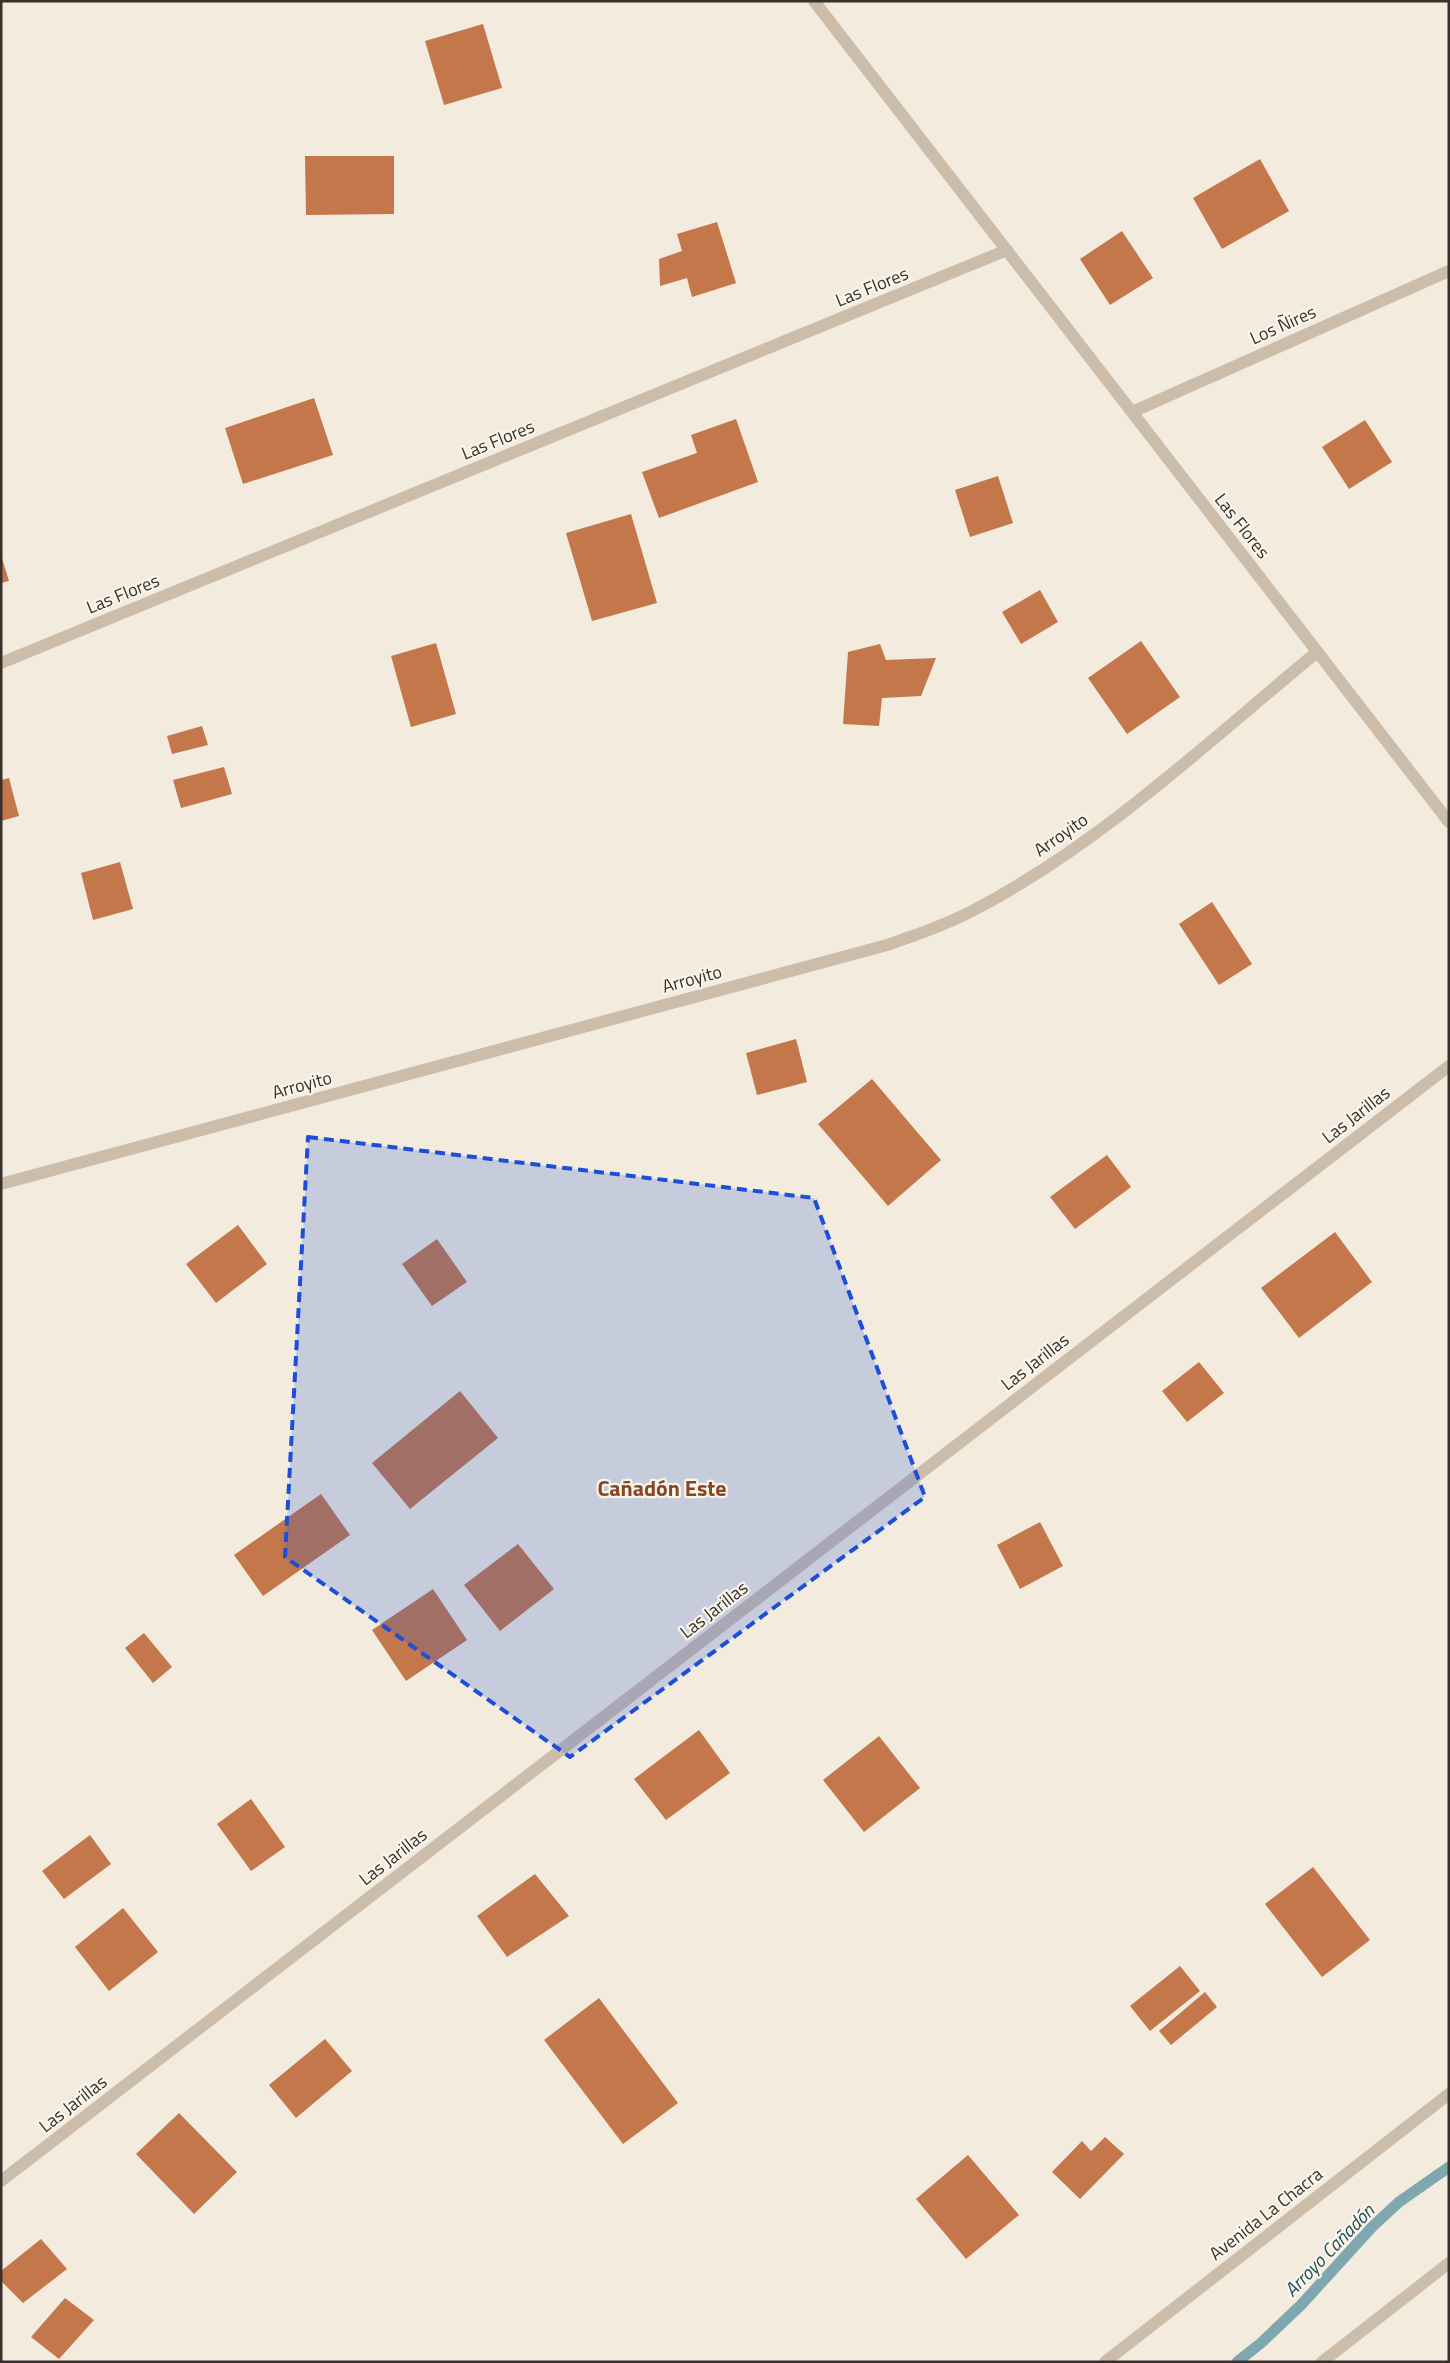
<svg xmlns="http://www.w3.org/2000/svg" width="1450" height="2363" viewBox="0 0 1450 2363" font-family="'Titillium Web',sans-serif">
<style>
.lines{fill:none;stroke-linecap:round;stroke-linejoin:round}
.stream{stroke:#7ea7af;stroke-width:11}
.building{fill:#c4774b}
.minor{stroke:#cbbdaa;stroke-width:12}
.marked{fill:#1d4ed8;fill-opacity:0.2;stroke:#1d4ed8;stroke-width:4;stroke-dasharray:10 6;stroke-linejoin:round}
.labels{text-anchor:middle;stroke-width:4.5;stroke-linejoin:round;paint-order:stroke}
.street-label{font-size:18px;fill:#38302a;stroke:#faf5eb}
.water-label{font-size:19px;font-style:italic;fill:#204f59;stroke:#faf5eb}
.district-label{font-size:22px;font-weight:bold;fill:#864724;stroke:#faf5eb}
</style>
<rect width="100%" height="100%" fill="#f2ebde"/>
<g class="lines">
<!-- stream -->
<polyline class="stream" points="1237,2362 1261,2343 1301,2305 1372,2227 1399,2202 1449,2167"/>
</g>
<!-- building -->
<g class="building">
<polygon points="483,24 502,88 444,105 425,41"/>
<polygon points="305,156 394,156 394,214 306,215"/>
<polygon points="1260,159 1289,211 1222,249 1193,198"/>
<polygon points="717,222 736,283 692,297 687,278 660,286 659,259 682,251 677,234"/>
<polygon points="1122,231 1153,278 1110,305 1080,259"/>
<polygon points="314,398 333,455 243,484 225,428"/>
<polygon points="736,419 758,482 659,518 642,472 697,453 691,435"/>
<polygon points="1365,420 1392,462 1349,489 1322,447"/>
<polygon points="998,476 1013,523 970,537 955,490"/>
<polygon points="631,514 657,603 592,621 566,533"/>
<polygon points="1,555 9,581 1,583"/>
<polygon points="1040,590 1058,622 1021,644 1002,612"/>
<polygon points="1141,641 1180,697 1127,734 1088,678"/>
<polygon points="436,643 456,714 411,727 391,656"/>
<polygon points="880,644 886,660 936,658 921,696 882,698 879,726 843,724 848,652"/>
<polygon points="202,726 208,745 172,754 167,736"/>
<polygon points="224,767 232,794 181,808 173,780"/>
<polygon points="9,778 19,816 1,821 1,780"/>
<polygon points="120,862 133,909 93,920 81,873"/>
<polygon points="1212,902 1252,964 1219,985 1179,924"/>
<polygon points="796,1039 807,1082 757,1095 746,1053"/>
<polygon points="872,1079 941,1160 888,1206 818,1124"/>
<polygon points="1107,1155 1131,1187 1075,1229 1050,1197"/>
<polygon points="238,1225 267,1264 216,1303 186,1264"/>
<polygon points="1335,1232 1372,1282 1299,1338 1261,1288"/>
<polygon points="437,1239 467,1282 432,1306 402,1264"/>
<polygon points="1199,1362 1224,1393 1187,1422 1162,1391"/>
<polygon points="460,1391 498,1438 410,1509 372,1463"/>
<polygon points="321,1494 350,1535 263,1596 234,1555"/>
<polygon points="1040,1522 1063,1566 1020,1589 997,1545"/>
<polygon points="518,1544 554,1589 500,1631 464,1585"/>
<polygon points="433,1589 467,1640 406,1681 372,1630"/>
<polygon points="144,1633 172,1667 153,1683 125,1648"/>
<polygon points="699,1730 730,1773 666,1820 634,1779"/>
<polygon points="879,1736 920,1788 864,1832 823,1780"/>
<polygon points="251,1799 285,1847 251,1871 217,1824"/>
<polygon points="90,1835 111,1864 64,1899 42,1871"/>
<polygon points="1313,1867 1370,1940 1322,1977 1265,1904"/>
<polygon points="535,1874 569,1916 507,1957 477,1916"/>
<polygon points="123,1908 158,1952 109,1991 75,1947"/>
<polygon points="1180,1966 1200,1991 1150,2031 1130,2006"/>
<polygon points="1205,1992 1217,2007 1171,2045 1159,2031"/>
<polygon points="599,1998 678,2103 623,2144 544,2040"/>
<polygon points="325,2039 352,2071 296,2118 269,2085"/>
<polygon points="179,2113 237,2172 194,2214 136,2154"/>
<polygon points="1105,2137 1124,2154 1080,2199 1052,2172 1082,2141 1091,2151"/>
<polygon points="968,2155 1019,2215 966,2259 916,2199"/>
<polygon points="41,2239 67,2269 23,2303 1,2281 1,2271"/>
<polygon points="65,2298 94,2320 59,2359 31,2337"/>
</g>
<g class="lines">
<!-- minor -->
<g class="minor">
<polyline points="814,1 1449,822"/>
<polyline points="1132,412 1449,271"/>
<polyline points="1,663 1007,250"/>
<path d="M1,1184L887,945C916,935 945,925 972,911C1098,846 1208,742 1317,652"/>
<polyline points="1,2181 1449,1066"/>
<polyline points="1105,2362 1449,2094"/>
<polyline points="1322,2362 1449,2263"/>
</g>
</g>
<!-- marked area -->
<path class="marked" d="M308,1137L814,1198L925,1497L570,1757L285,1557Z"/>
<g class="labels">
<!-- street labels -->
<g class="street-label">
<text transform="translate(872 287) rotate(-22)" y="6">Las Flores</text>
<text transform="translate(1283 325) rotate(-24)" y="6">Los Ñires</text>
<text transform="translate(498 440) rotate(-22)" y="6">Las Flores</text>
<text transform="translate(1242 526) rotate(52)" y="6">Las Flores</text>
<text transform="translate(123 594) rotate(-22)" y="6">Las Flores</text>
<text transform="translate(1061 835) rotate(-35)" y="6">Arroyito</text>
<text transform="translate(692 979) rotate(-15)" y="6">Arroyito</text>
<text transform="translate(302 1085) rotate(-15)" y="6">Arroyito</text>
<text transform="translate(1356 1115) rotate(-38)" y="6">Las Jarillas</text>
<text transform="translate(1035 1362) rotate(-38)" y="6">Las Jarillas</text>
<text transform="translate(714 1610) rotate(-38)" y="6">Las Jarillas</text>
<text transform="translate(393 1857) rotate(-38)" y="6">Las Jarillas</text>
<text transform="translate(73 2104) rotate(-38)" y="6">Las Jarillas</text>
<text transform="translate(1266 2214) rotate(-38)" y="6">Avenida La Chacra</text>
</g>
<!-- water labels -->
<g class="water-label">
<text transform="translate(1329 2250) rotate(-46)" y="7">Arroyo Cañadón</text>
</g>
<!-- district labels -->
<g class="district-label">
<text x="662" y="1496">Cañadón Este</text>
</g>
</g>
<!-- border -->
<rect width="1450" height="2363" fill="none" stroke="#38302a" stroke-width="5"/>
</svg>
